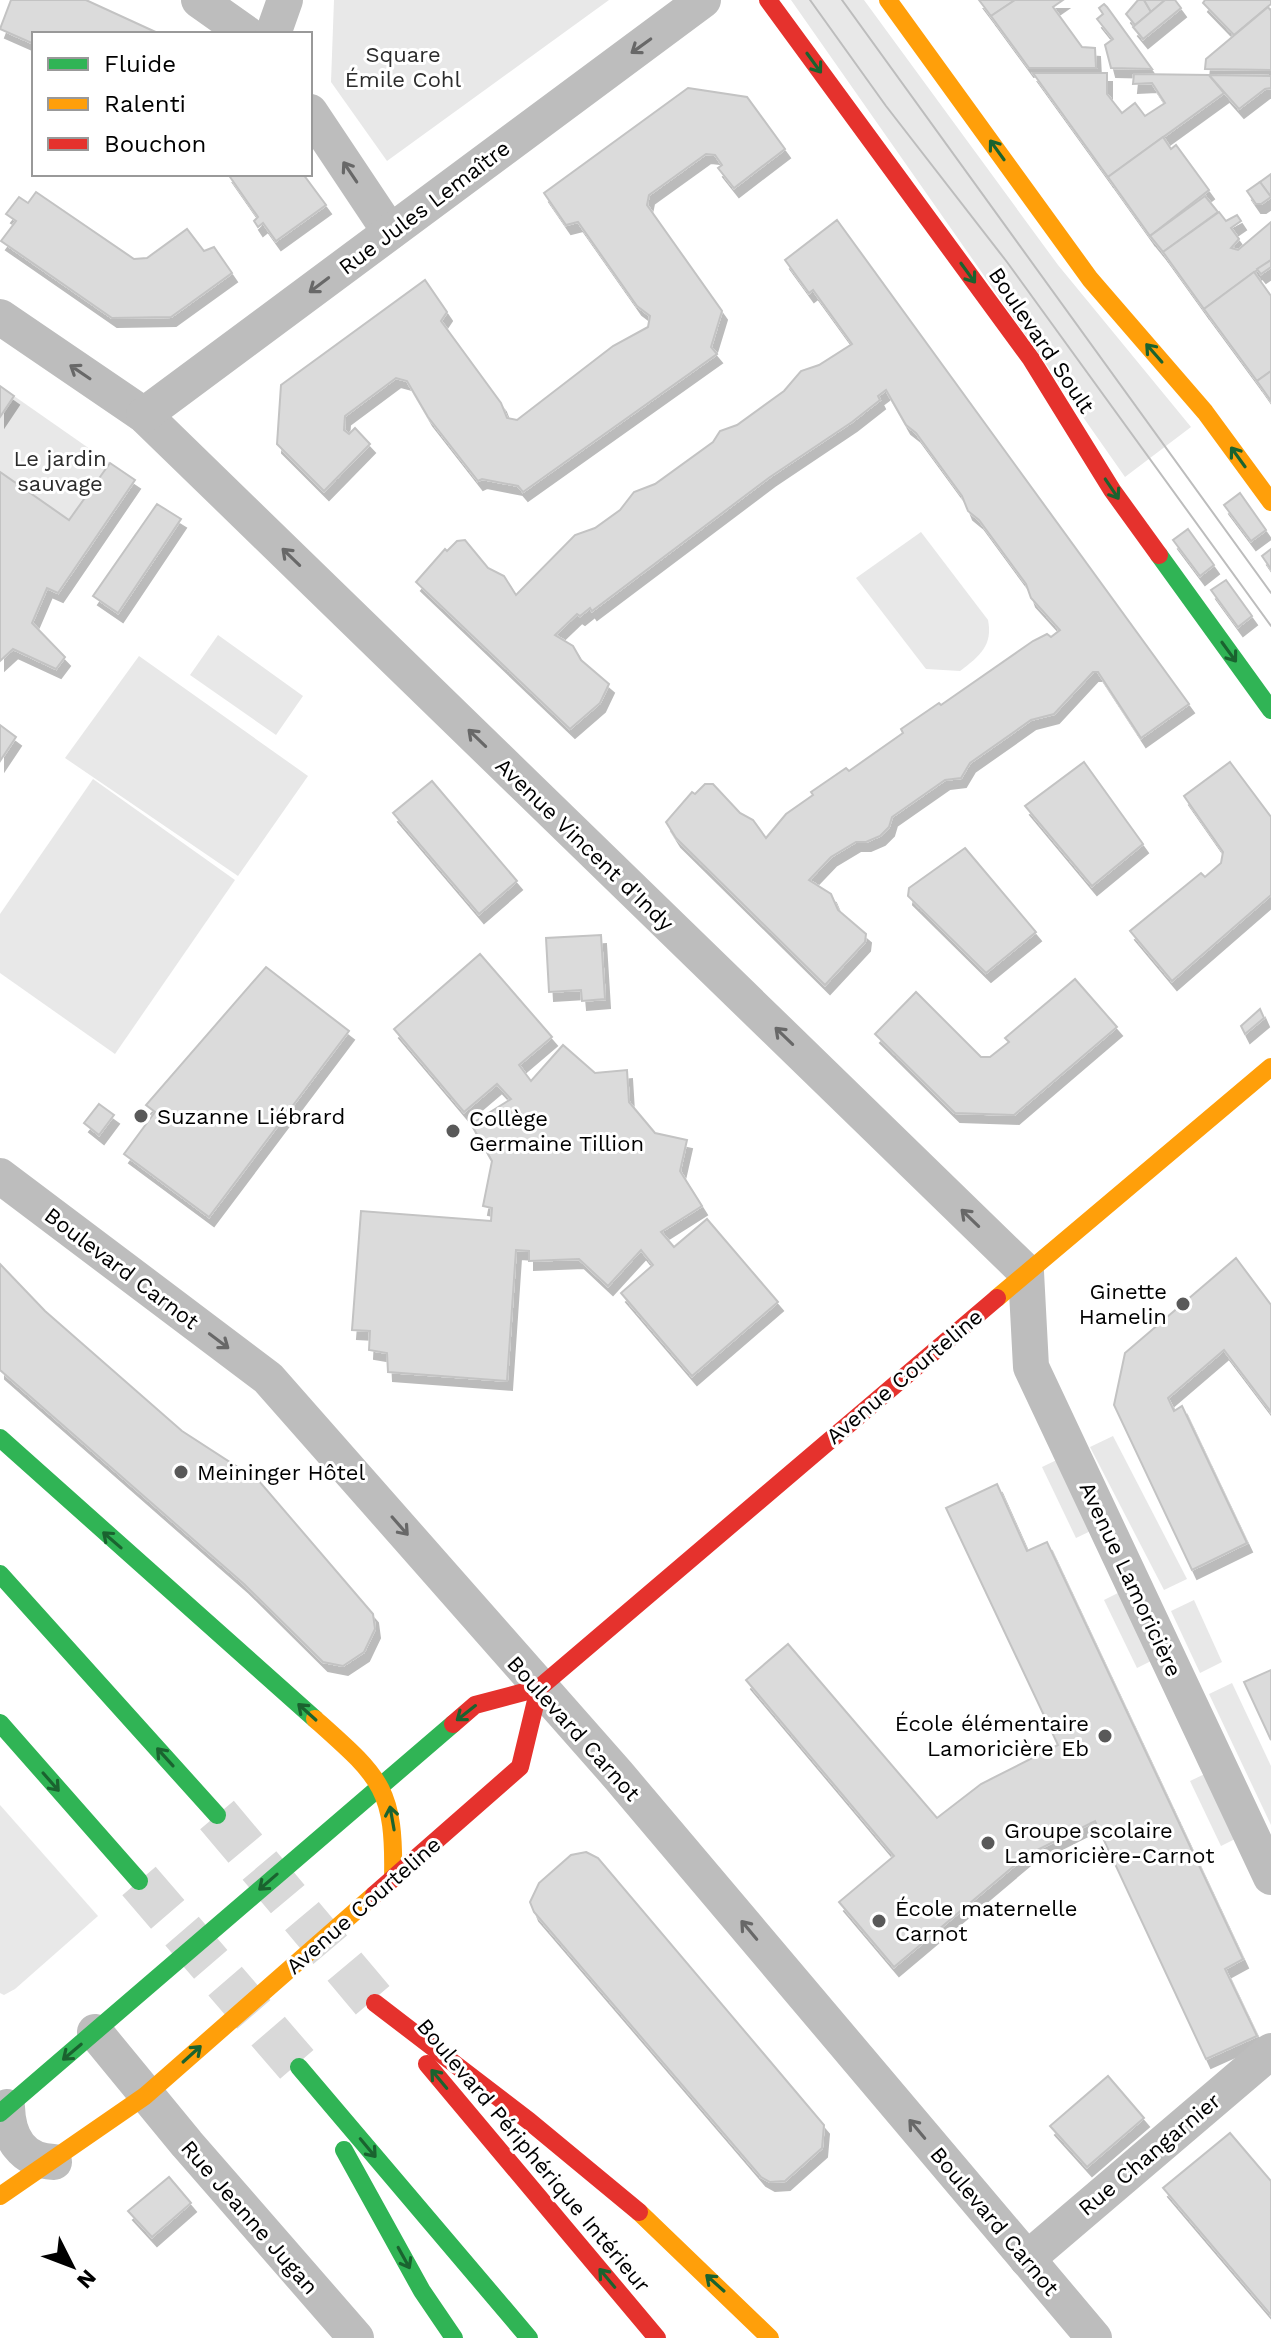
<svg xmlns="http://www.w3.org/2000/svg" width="1271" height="2338" viewBox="0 0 1271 2338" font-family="'Work Sans',sans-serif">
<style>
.green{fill:#e8e8e8}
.building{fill:#dbdbdb;stroke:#c3c3c3;stroke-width:2;filter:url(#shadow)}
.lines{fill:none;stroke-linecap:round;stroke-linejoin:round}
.highway-tunnel{stroke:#d9d9d9;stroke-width:44;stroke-dasharray:44 22;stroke-linecap:butt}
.street{stroke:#bdbdbd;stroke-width:36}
.fast{stroke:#30b455;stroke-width:18}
.slow{stroke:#ff9f0a;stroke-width:18}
.jam{stroke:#e5322d;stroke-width:18}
.tram{stroke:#bdbdbd;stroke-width:2}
.oneway{stroke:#686868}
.oneway2{stroke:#1a632f}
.poi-dot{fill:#595959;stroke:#fff;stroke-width:3}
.labels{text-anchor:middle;stroke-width:6;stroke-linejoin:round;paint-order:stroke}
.park-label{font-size:22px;fill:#2c2c2c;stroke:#fff}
.street-label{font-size:22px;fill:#000;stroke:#fff}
.poi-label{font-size:22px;fill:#000;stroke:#fff;text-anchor:start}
</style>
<defs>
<filter id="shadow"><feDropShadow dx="5" dy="9" stdDeviation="0" flood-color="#0004"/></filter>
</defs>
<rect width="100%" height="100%" fill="#fff"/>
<!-- green -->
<g class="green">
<polygon points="334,0 609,0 387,161 331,82"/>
<polygon points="791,0 864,0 1058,265 1191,427 1125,477"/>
<polygon points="14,396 110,463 69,520 0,472 0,417"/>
<path d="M921,532L988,620C993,645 980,656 960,671L926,669L856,578Z"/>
<polygon points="218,635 303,696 276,735 190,675"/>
<polygon points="139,656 308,776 238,876 65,758"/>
<polygon points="93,779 235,880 115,1054 0,973 0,914"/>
<polygon points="1113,1436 1187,1579 1164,1590 1090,1447"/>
<polygon points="1065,1456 1099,1527 1076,1538 1042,1467"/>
<polygon points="1126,1589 1159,1657 1137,1668 1104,1600"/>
<polygon points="1194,1600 1222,1662 1200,1673 1171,1611"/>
<polygon points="1232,1683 1271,1766 1271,1825 1209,1694"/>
<polygon points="1211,1771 1241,1836 1221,1846 1190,1781"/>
<polygon points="0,1805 98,1916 15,1989 4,1995 0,1993"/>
</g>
<!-- building -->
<g class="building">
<polygon points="11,0 86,0 160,34 34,34 34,44 0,29"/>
<polygon points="979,0 1015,0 991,16"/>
<polygon points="1015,0 1063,0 1053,7 1082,47 1095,48 1096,68 1029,68 991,16"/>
<polygon points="1138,0 1144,0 1151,12 1135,25 1126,14"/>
<polygon points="1144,0 1165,0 1151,12"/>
<polygon points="1165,0 1175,0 1181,8 1143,39 1133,27"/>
<polygon points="1271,0 1271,4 1234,35 1203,3 1205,0"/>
<polygon points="1104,4 1107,7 1152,69 1111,68 1105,45 1113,39 1097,19 1103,14 1099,8"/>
<polygon points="1268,7 1271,11 1271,70 1205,69 1206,59"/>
<polygon points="1033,73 1107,73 1107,94 1122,113 1135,103 1145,116 1165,103 1152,83 1133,84 1134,74 1209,75 1224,93 1108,177"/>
<polygon points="1209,75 1271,76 1271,88 1265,89 1239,109"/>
<polygon points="688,88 747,97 785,149 734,188 718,168 722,165 715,155 706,154 649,195 647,205 722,311 711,347 717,354 523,492 518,486 482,479 478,481 428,417 407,381 396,378 345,416 344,430 349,434 355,428 370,444 324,491 277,444 281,385 425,280 447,312 441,321 501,403 507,418 517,420 613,346 648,327 650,316 637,306 578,222 566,225 544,193"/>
<polygon points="1163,137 1171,149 1176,145 1209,190 1150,236 1108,177"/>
<polygon points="228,174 303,174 326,205 276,241 263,223 258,227 254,221 258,217"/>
<polygon points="1271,174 1271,197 1260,182"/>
<polygon points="1260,182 1271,197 1261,204 1256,204 1247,191"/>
<polygon points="36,192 134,259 147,258 187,229 204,251 214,247 232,273 171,317 112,318 1,241 16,221 6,214 19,197 28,203"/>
<polygon points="1205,196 1218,212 1163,252 1150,236"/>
<polygon points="1219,212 1226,221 1237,215 1241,221 1231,228 1239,239 1231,248 1238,250 1271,222 1271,260 1204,309 1163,252"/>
<polygon points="837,220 1189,704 1141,738 1098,672 1093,672 1054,714 1031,720 970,763 961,778 945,780 892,817 889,827 880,836 866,842 856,842 831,857 809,880 831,894 838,910 866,934 865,942 825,985 676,838 666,822 692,792 695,794 705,784 713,784 740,813 753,820 766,838 786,814 813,795 811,792 846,768 849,771 903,733 901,729 939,703 941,705 1033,641 1047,634 1051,637 1060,630 1031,598 1026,584 979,520 968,511 962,496 916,433 906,425 886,390 878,396 880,400 852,422 770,477 592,611 590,608 580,616 577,614 555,635 573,646 581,660 609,684 600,703 570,729 416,582 445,549 447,551 457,541 465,540 488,568 504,576 516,595 575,535 595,528 620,510 634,492 655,484 713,442 720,431 737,425 784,391 801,371 819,365 852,344 813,290 809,293 785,260"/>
<polygon points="1271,260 1271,267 1261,274 1257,269"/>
<polygon points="1254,272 1271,296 1271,371 1257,381 1204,309"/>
<polygon points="1271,371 1271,401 1257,381"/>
<polygon points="0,386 14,396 0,417"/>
<polygon points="110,463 135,480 58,593 47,588 32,623 65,657 56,669 13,649 0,661 0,472 69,520"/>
<polygon points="1240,493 1266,530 1251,541 1224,505"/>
<polygon points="157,504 181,519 118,613 93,596"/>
<polygon points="1188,529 1214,565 1200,576 1173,540"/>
<polygon points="1271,549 1271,569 1262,556"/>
<polygon points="1226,580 1252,616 1238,627 1211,590"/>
<polygon points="0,725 16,737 0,761"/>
<polygon points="1084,762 1143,844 1092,886 1025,806"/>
<polygon points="1230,762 1271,817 1271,895 1172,981 1130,931 1201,873 1205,877 1221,863 1223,852 1184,796"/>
<polygon points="432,781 517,881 479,914 393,813"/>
<polygon points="965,848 1036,932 986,973 908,896 909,888"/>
<polygon points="601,935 605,999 582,1001 581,990 549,992 546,938"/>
<polygon points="480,954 552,1037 519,1065 531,1081 563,1045 595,1073 627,1070 629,1102 655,1133 687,1140 680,1171 702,1206 661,1232 674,1247 707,1219 778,1302 692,1376 621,1293 653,1265 641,1250 608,1286 579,1259 529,1261 529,1251 516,1250 507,1381 388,1372 387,1353 369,1350 370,1331 352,1330 361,1211 491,1221 492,1208 483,1206 492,1161 471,1124 511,1099 497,1084 464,1112 394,1029"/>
<polygon points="266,967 349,1031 209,1217 124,1154 155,1112 146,1105"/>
<polygon points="1075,979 1117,1027 1014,1115 955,1113 875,1034 916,992 981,1057 990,1057 1009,1042 1005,1038"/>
<polygon points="1260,1009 1264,1018 1245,1034 1241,1026"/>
<polygon points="99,1104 114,1115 99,1135 84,1123"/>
<polygon points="1236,1258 1271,1305 1271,1412 1224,1350 1168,1398 1174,1411 1182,1406 1247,1543 1192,1570 1114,1405 1125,1353"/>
<polygon points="0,1264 45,1311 182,1431 259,1481 373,1614 375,1629 364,1652 343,1666 323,1662 244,1584 0,1370"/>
<polygon points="997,1484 1027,1551 1047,1542 1243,1959 1225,1969 1257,2036 1206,2059 1095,1821 1027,1855 894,1967 839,1902 894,1856 746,1680 788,1644 937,1818 981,1784 1058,1745 946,1508"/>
<polygon points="1271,1670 1271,1740 1244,1682"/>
<polygon points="586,1852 598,1858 824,2125 822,2148 785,2181 770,2182 761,2177 534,1912 530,1902 539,1883 571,1855"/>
<polygon points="1108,2076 1144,2118 1087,2167 1050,2126"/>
<polygon points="1230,2133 1271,2181 1271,2315 1163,2188"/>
<polygon points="169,2177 191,2203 152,2237 128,2211"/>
</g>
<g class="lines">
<!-- highway-tunnel -->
<g class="highway-tunnel">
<polyline points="217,1815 375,2003"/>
<polyline points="139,1881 299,2067"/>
</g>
<!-- street -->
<g class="street">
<polyline points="199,0 247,34"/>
<polyline points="273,34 285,0"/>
<polyline points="310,112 390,232"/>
<polyline points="0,317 144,415 1026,1272 1031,1367 1271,1877"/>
<polyline points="144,415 703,0"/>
<polyline points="0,1176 268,1378 618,1775 1094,2338"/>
<polyline points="95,2032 187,2144 356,2338"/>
<path d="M7,2107C8,2138 22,2161 54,2162"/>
<polyline points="1027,2259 1271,2051"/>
</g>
<!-- fast -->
<g class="fast">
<polyline points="1159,555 1271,710"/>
<polyline points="0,1438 315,1719"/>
<polyline points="0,1574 217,1815"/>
<polyline points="0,1723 139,1881"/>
<polyline points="299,2067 529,2338"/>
<polyline points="0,2113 453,1724"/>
<polyline points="344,2150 422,2291 454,2338"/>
</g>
<!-- slow -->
<g class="slow">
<polyline points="888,0 1090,279 1205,412 1271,502"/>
<polyline points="997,1298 1271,1067"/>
<path d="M315,1719C381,1778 395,1788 393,1879"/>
<polyline points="0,2196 145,2096 374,1895"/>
<polyline points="639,2212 770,2338"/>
</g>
<!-- jam -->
<g class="jam">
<polyline points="768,0 1031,359 1112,490 1159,555"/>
<polyline points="453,1724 475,1705 539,1688 997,1298"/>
<polyline points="374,1895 520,1767 539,1688"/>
<polyline points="375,2003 529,2121 639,2212"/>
<polyline points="427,2064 657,2338"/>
</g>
<!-- tram -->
<g class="tram">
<polyline points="810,0 886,106 1007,262 1271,626"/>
<polyline points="842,0 1271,593"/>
</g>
</g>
<!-- one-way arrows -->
<defs><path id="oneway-shaft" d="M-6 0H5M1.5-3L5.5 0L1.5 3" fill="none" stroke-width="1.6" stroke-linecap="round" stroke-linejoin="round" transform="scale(2)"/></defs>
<g class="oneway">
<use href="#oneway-shaft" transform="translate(641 46) rotate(144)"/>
<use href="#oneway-shaft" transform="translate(350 172) rotate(-124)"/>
<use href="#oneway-shaft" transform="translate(319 285) rotate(143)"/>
<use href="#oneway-shaft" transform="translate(80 372) rotate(-146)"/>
<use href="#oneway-shaft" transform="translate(291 557) rotate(-136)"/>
<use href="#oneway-shaft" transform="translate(477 738) rotate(-136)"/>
<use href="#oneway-shaft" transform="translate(784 1036) rotate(-136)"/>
<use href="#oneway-shaft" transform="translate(970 1218) rotate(-136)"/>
<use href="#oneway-shaft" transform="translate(219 1341) rotate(37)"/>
<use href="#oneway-shaft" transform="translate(400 1526) rotate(49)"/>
<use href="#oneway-shaft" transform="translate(749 1930) rotate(-130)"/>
<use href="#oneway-shaft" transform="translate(917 2129) rotate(-130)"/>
</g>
<g class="oneway2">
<use href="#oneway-shaft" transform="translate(814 63) rotate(54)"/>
<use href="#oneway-shaft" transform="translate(997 150) rotate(-126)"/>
<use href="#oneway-shaft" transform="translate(968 273) rotate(54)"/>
<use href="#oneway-shaft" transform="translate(1154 353) rotate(-131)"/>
<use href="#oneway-shaft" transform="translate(1238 457) rotate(-126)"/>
<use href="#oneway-shaft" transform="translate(1112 489) rotate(56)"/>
<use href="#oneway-shaft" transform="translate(1229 652) rotate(54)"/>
<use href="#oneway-shaft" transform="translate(112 1540) rotate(-139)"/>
<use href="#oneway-shaft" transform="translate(307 1712) rotate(-138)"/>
<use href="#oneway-shaft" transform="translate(466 1713) rotate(142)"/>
<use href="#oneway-shaft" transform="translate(165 1757) rotate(-132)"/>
<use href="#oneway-shaft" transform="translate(51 1782) rotate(49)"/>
<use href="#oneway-shaft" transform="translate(392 1818) rotate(-100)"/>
<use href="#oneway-shaft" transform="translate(268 1882) rotate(139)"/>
<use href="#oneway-shaft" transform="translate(72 2052) rotate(140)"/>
<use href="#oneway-shaft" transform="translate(192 2054) rotate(-42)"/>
<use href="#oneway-shaft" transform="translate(439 2079) rotate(-130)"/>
<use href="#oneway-shaft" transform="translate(368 2148) rotate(50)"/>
<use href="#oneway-shaft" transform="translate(404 2258) rotate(61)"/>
<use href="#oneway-shaft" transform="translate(607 2278) rotate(-130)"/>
<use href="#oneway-shaft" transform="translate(715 2283) rotate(-138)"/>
</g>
<!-- markers -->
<g class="poi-dot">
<circle cx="141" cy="1116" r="8"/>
<circle cx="453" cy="1131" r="8"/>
<circle cx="1183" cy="1304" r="8"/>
<circle cx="181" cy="1472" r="8"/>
<circle cx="1105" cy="1736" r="8"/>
<circle cx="988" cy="1843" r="8"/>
<circle cx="879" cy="1921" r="8"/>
</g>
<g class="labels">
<!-- park labels -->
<g class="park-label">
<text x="403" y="62">Square<tspan x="403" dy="25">Émile Cohl</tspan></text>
<text x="60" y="466">Le jardin<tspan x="60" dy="25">sauvage</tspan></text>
</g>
<!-- street labels -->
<g class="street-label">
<text transform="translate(424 207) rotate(-37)" y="8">Rue Jules Lemaître</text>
<text transform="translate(1042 340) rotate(56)" y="8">Boulevard Soult</text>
<text transform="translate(585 844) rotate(44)" y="8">Avenue Vincent d'Indy</text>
<text transform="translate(122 1268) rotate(37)" y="8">Boulevard Carnot</text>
<text transform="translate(904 1376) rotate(-40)" y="8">Avenue Courteline</text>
<text transform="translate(1131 1579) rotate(65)" y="8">Avenue Lamoricière</text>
<text transform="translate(574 1728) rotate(48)" y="8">Boulevard Carnot</text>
<text transform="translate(363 1905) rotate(-41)" y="8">Avenue Courteline</text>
<text transform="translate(1149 2154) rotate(-40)" y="8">Rue Changarnier</text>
<text transform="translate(534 2155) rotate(50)" y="8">Boulevard Périphérique Intérieur</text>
<text transform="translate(250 2217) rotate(49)" y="8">Rue Jeanne Jugan</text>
<text transform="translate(995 2221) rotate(50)" y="8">Boulevard Carnot</text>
</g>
<!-- poi labels -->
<g class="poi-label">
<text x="157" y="1124">Suzanne Liébrard</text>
<text x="469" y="1126">Collège<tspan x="469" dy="25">Germaine Tillion</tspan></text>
<text x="1167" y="1299" text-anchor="end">Ginette<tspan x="1167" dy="25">Hamelin</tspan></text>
<text x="197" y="1480">Meininger Hôtel</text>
<text x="1089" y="1731" text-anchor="end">École élémentaire<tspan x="1089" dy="25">Lamoricière Eb</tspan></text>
<text x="1004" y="1838">Groupe scolaire<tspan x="1004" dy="25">Lamoricière-Carnot</tspan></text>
<text x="895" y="1916">École maternelle<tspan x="895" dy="25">Carnot</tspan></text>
</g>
</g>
<!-- legend -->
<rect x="32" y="32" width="280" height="144" fill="#ffffff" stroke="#999999" stroke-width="2"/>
<rect x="48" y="58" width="40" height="12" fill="#30b455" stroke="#999999" stroke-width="2"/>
<text x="104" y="72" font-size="24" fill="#000000">Fluide</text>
<rect x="48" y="98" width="40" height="12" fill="#ff9f0a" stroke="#999999" stroke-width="2"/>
<text x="104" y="112" font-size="24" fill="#000000">Ralenti</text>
<rect x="48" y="138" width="40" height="12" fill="#e5322d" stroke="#999999" stroke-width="2"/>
<text x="104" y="152" font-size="24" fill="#000000">Bouchon</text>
<!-- north arrow -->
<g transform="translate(72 2266) rotate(132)" stroke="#ffffff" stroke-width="6" paint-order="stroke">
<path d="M0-6L14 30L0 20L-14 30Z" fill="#000000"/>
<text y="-12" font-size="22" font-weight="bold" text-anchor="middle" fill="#000000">N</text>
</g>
</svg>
